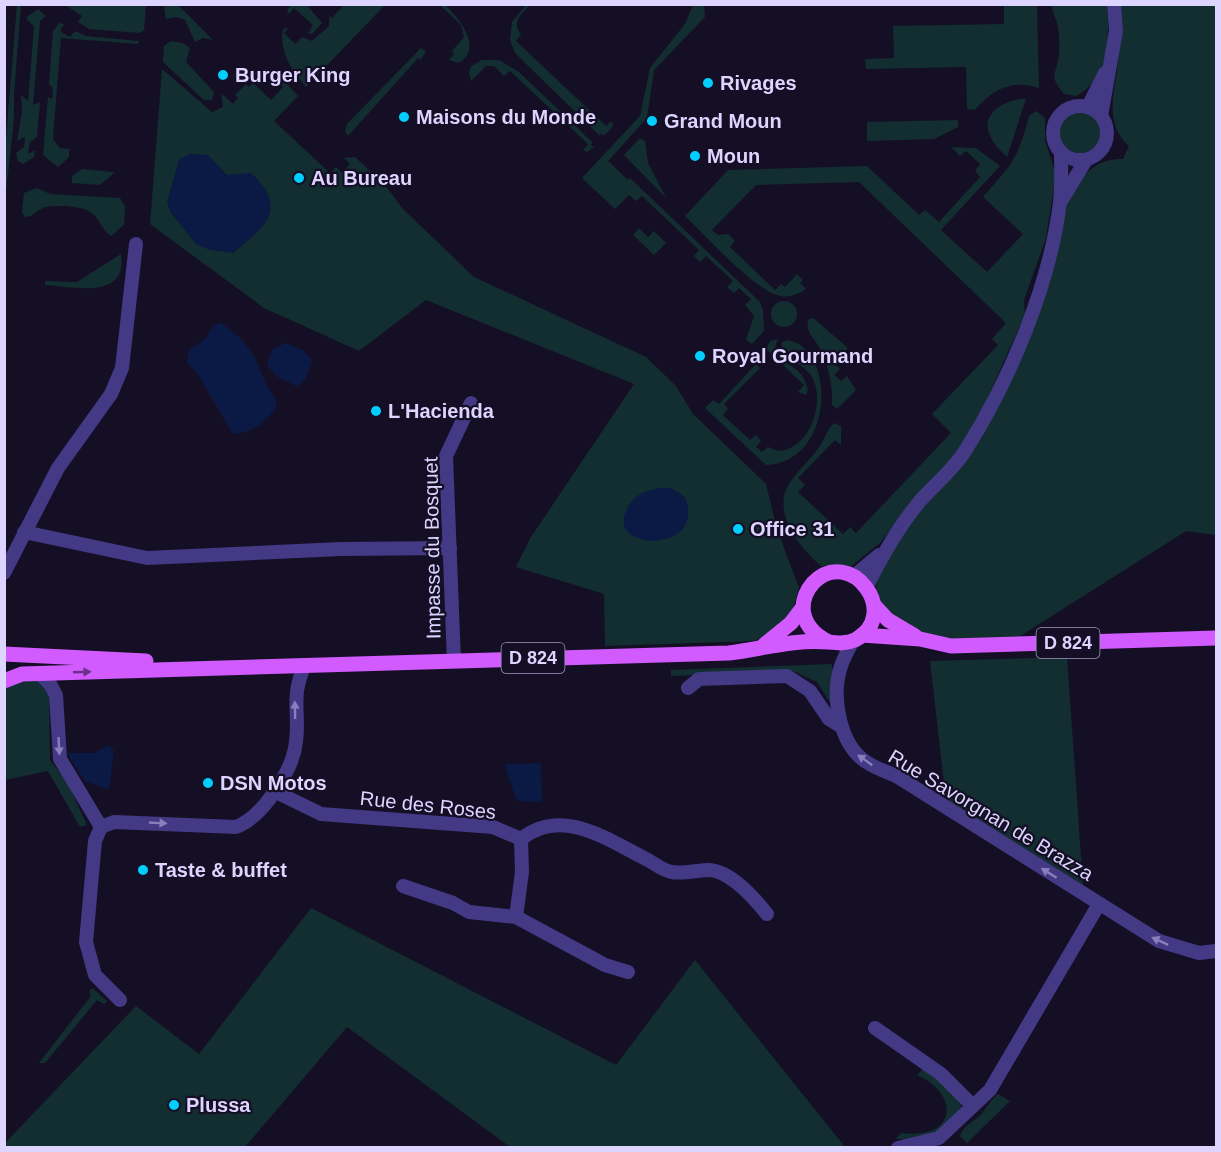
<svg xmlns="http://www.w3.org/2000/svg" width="1221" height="1152" viewBox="0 0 1221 1152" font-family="Arial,sans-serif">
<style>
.green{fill:#122e30}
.water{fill:#0a1a44}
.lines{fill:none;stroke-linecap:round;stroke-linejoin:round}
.street{stroke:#433985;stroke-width:14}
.primary{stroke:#d15bff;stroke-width:15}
.oneway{fill:#6a3188}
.oneway2{fill:#887fbc}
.poi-dot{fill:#00ceff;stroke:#150f26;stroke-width:2}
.labels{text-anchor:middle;stroke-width:4.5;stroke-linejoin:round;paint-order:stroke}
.shield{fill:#150f26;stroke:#a199be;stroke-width:1.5}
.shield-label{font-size:18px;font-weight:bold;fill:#ddd4ff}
.poi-label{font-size:20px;font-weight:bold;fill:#ddd4ff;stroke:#150f26;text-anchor:start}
.street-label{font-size:20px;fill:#ddd4ff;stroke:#150f26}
</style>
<rect width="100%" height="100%" fill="#150f26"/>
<!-- green -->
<g class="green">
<path d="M527,4L530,5C521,14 511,22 521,34L516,41L606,126L612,121L613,126L604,136L601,133L600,136L515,53L510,40L512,22Z"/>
<polygon points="17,5 21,5 14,94 14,119 5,201 5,149"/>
<polygon points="65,5 146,5 144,30 140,33 89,29 78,22 82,16"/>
<polygon points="164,5 178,5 213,40 203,38 195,42 185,20 176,17 166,19"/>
<polygon points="291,5 307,5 322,23 313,33 308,34 313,25 294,8 289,14 287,10"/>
<path d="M344,5H385L306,87C292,71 279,52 283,29L289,27L284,33L295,44L302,37L312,41L329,26V16L332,18Z"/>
<path d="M440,5H445C459,18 484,48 459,63L449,60L454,54L452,51L464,37L461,25Z"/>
<polygon points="693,5 704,5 705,17 654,70 647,118 608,161 628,180 630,178 760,302 763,310 764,331 752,344 746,340 754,316 745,305 751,299 739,288 734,293 727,287 733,281 706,256 700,262 694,256 699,250 642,196 636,201 629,195 615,209 582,178 640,116 650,68 685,24"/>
<path d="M1004,5H1037L1039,88C1012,79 993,89 975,110L967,109L966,67L866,69L865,59L894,58L893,26L1004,24Z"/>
<path d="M1052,5H1107C1110,37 1109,80 1076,96L1064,94C1048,74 1056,76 1059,56C1060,47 1059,35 1058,27C1057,19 1052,13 1052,5Z"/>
<path d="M1118,5H1216V535L1186,531L1014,640L967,641L933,636L916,630L879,607L875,592L878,577L907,528L992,414L1067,201C1081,178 1093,158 1123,159L1129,146C1103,124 1115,91 1118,62C1120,43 1119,24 1118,5Z"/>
<polygon points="38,9 46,16 40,21 33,105 40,102 37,137 30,142 28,154 35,150 34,157 23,164 18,161 16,153 24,147 25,137 17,141 22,112 21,95 28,101 34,26 27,20 27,17"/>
<polygon points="59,23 64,24 60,31 70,37 75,31 86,36 139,41 138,44 61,38 53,139 60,148 69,149 69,157 58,167 43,155 48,97 52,99 53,88 49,84 53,31"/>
<polygon points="171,41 183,43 190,48 186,62 214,92 212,100 204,100 163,62 164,46"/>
<polygon points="421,48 426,52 420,60 418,58 348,136 345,131 347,124"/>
<polygon points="482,60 499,60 519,72 593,143 590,144 594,147 587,152 583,150 588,144 510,71 504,76 494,66 486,66 471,81 469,73 471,66"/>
<polygon points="162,69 212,112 223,107 221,93 233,104 238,98 235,95 246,84 249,87 253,83 271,100 283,87 277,81 285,82 298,96 274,121 330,173 336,167 342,173 350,164 344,158 355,157 385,185 403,209 474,277 646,357 676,386 693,414 766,484 777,529 799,588 791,616 771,633 754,641 605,646 604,594 516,567 531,537 634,384 426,300 359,351 264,308 150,224"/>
<path d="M1026,99L1007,157C1000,150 992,143 989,133C981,112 1008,98 1026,99Z"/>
<circle cx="1080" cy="132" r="21"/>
<path d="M1036,111L1045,118V141L1056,174L1046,238L1024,300L1025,314L985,404L959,449L880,543L846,570L821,566C802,550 775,517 786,490C793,474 807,464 817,450C824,442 826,430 834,423L841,426V445L835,440L798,478L805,485L798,492L843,534L850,527L856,533L951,433L932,414L998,345L992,339L1006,323L859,182L756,185L712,230L718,235L728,234L735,241L730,247L775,290L781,284L785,287L797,274L803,280L800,283L806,289C798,294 790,298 780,296C755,291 705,235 685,216L728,170L867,166L919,215L925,210L939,222L980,177L975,171L980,164L966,151L960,156L951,147L976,148L1000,166L941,230L987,272L1023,234L983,197C1012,164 1018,159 1029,116Z"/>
<polygon points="958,120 958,127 934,139 867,141 867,122"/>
<polygon points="640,138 645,141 648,163 666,198 624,155"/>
<polygon points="82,169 113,172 114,173 100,185 72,183 72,176"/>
<path d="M37,188L50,194L120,198L125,206L124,225L111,236C101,230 100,217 89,211C80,206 56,205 46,207C37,209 34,217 25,217L22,212L24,193Z"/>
<polygon points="639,228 648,237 654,231 666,243 654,255 633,235"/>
<path d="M121,254C128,300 75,287 45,285V281L77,282Z"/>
<circle cx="784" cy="314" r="13"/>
<path d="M813,318L848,348L834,363L840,369L834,375L841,381L847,376L856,390L837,409L832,405C833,383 828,364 818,345C813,337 804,329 809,319Z"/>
<path d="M778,339C768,356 790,363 799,372C804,377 806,384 808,390L806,395L798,392L804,385L768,351L762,357L770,341Z"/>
<path d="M788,340C837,349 834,463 766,465L705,408L713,400L719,404L756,364L760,368L724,404L728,409L723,415L750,440L756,435L761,441L756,447L762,452L768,447L778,451C810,450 826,401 812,377C805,365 789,361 781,349L782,342Z"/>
<polygon points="1067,657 1083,885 946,800 930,661"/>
<polygon points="832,664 836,712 817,682 793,671 671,676 671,670"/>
<polygon points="30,678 41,680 49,693 50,760 67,782 87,825 80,827 48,771 5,780 5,688"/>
<polygon points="311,908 616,1065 695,960 845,1147 510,1147 347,1027 245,1147 5,1147 5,1143 136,1006 199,1054"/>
<polygon points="92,988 107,1001 104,1004 97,1000 45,1063 39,1063 91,996 89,992"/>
<path d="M923,1069L927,1070L961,1100V1111C939,1136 931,1141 896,1139L901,1133C959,1140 959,1093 917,1075Z"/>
<path d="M998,1094L1010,1101L967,1143L960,1136C965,1122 976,1122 983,1112C988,1105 991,1100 998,1094Z"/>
</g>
<!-- water -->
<g class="water">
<path d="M190,154L208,155L227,175L251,173C290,208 264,228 233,253L210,250L196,244L171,213L167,202L179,160Z"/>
<path d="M221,323C244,338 254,352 263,377C272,400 289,400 261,424C253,430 242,435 232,433L196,371L187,364C187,345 195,348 207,337C210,329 212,324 221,323Z"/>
<path d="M286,343L303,350L312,360C309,370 307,383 296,386L276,376L267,365L272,349Z"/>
<path d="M658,488H671L685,497C707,555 607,551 626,511C633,495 643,492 658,488Z"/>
<polygon points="108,745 114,751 109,790 85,781 67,753 95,753"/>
<polygon points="541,763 542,802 517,801 504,764"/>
</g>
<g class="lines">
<!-- street -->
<g class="street">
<circle cx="1080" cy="133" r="27"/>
<polyline points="1088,107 1105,73"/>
<polyline points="1101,116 1116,31 1114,4"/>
<polyline points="1061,201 1086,160"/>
<polyline points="24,532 147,558 341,549 450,548"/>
<polyline points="4,573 58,468 111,394 122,368 136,244"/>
<polyline points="854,576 879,555"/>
<path d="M867,586C882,556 898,527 920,501C935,484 953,470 965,451C1010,380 1050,285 1060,202C1062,185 1061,168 1061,152"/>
<path d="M853,640C849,649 844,657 841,666C831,696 839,746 868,763C877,769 888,772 898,777L1159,941L1199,953L1216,951"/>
<polyline points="454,661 446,456 471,403"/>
<polyline points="39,673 50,684 56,695 60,759 101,827"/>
<polyline points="688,688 699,679 787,676 810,691 829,719 842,727"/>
<polyline points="274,791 321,814 493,827 521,839"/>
<path d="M101,827L114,822L236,827C263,817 293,770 296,742C300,711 290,697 305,665"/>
<polyline points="101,827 95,841 86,942 95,975 120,1000"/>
<path d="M521,839C562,806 608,840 648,860C655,864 664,871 672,872C684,874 698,870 709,870C731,871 754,898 767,914"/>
<polyline points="403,886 453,903 469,912 516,917 605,965 628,972"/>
<polyline points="516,917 522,872 521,839"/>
<polyline points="875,1028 941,1074 973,1106 990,1090 1099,904"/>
<polyline points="898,1148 939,1138 973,1106"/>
</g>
<!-- primary -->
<g class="primary">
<polyline points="874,605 888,620 915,636"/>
<polyline points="862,635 920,639 951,646 1216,638"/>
<polyline points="764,645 791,623 803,607"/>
<polyline points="4,654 146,661"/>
<path d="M4,681L22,674L729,653C762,649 794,639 828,642C838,643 846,644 855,640C903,614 850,545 813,583C807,590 803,599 803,608C804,625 814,635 829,642"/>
</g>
</g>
<!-- one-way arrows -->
<defs><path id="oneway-solid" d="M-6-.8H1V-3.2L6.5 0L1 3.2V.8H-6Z" transform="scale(1.5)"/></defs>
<use class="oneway" href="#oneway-solid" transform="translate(82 672) rotate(-2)"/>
<g class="oneway2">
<use href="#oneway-solid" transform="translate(295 710) rotate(-91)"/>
<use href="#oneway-solid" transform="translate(59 746) rotate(87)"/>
<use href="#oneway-solid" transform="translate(865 760) rotate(-145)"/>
<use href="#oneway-solid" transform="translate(158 823) rotate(3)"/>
<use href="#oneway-solid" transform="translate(1049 873) rotate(-148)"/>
<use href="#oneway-solid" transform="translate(1160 941) rotate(-155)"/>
</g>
<!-- markers -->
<g class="poi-dot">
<circle cx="223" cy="75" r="6"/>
<circle cx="708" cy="83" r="6"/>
<circle cx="404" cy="117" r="6"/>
<circle cx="652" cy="121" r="6"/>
<circle cx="695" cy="156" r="6"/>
<circle cx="299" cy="178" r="6"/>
<circle cx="700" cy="356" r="6"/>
<circle cx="376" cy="411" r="6"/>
<circle cx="738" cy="529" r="6"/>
<circle cx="208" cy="783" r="6"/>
<circle cx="143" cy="870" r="6"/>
<circle cx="174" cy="1105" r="6"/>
</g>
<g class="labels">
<!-- shield labels -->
<g class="shield">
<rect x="1036.5" y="628" width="63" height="30" rx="4.5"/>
<rect x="501.5" y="643" width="63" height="30" rx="4.5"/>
</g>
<g class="shield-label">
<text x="1068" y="649">D 824</text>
<text x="533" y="664">D 824</text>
</g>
<!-- poi labels -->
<g class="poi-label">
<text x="235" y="82">Burger King</text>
<text x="720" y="90">Rivages</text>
<text x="416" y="124">Maisons du Monde</text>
<text x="664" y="128">Grand Moun</text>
<text x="707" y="163">Moun</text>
<text x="311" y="185">Au Bureau</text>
<text x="712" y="363">Royal Gourmand</text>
<text x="388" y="418">L'Hacienda</text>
<text x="750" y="536">Office 31</text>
<text x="220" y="790">DSN Motos</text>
<text x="155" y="877">Taste &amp; buffet</text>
<text x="186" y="1112">Plussa</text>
</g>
<!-- street labels -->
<g class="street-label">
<text transform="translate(432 548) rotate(-91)" y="7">Impasse du Bosquet</text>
<text transform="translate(428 805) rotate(6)" y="7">Rue des Roses</text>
<text transform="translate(991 815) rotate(31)" y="7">Rue Savorgnan de Brazza</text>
</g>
</g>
<!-- border -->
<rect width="1221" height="1152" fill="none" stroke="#ddd4ff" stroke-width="12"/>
</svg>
